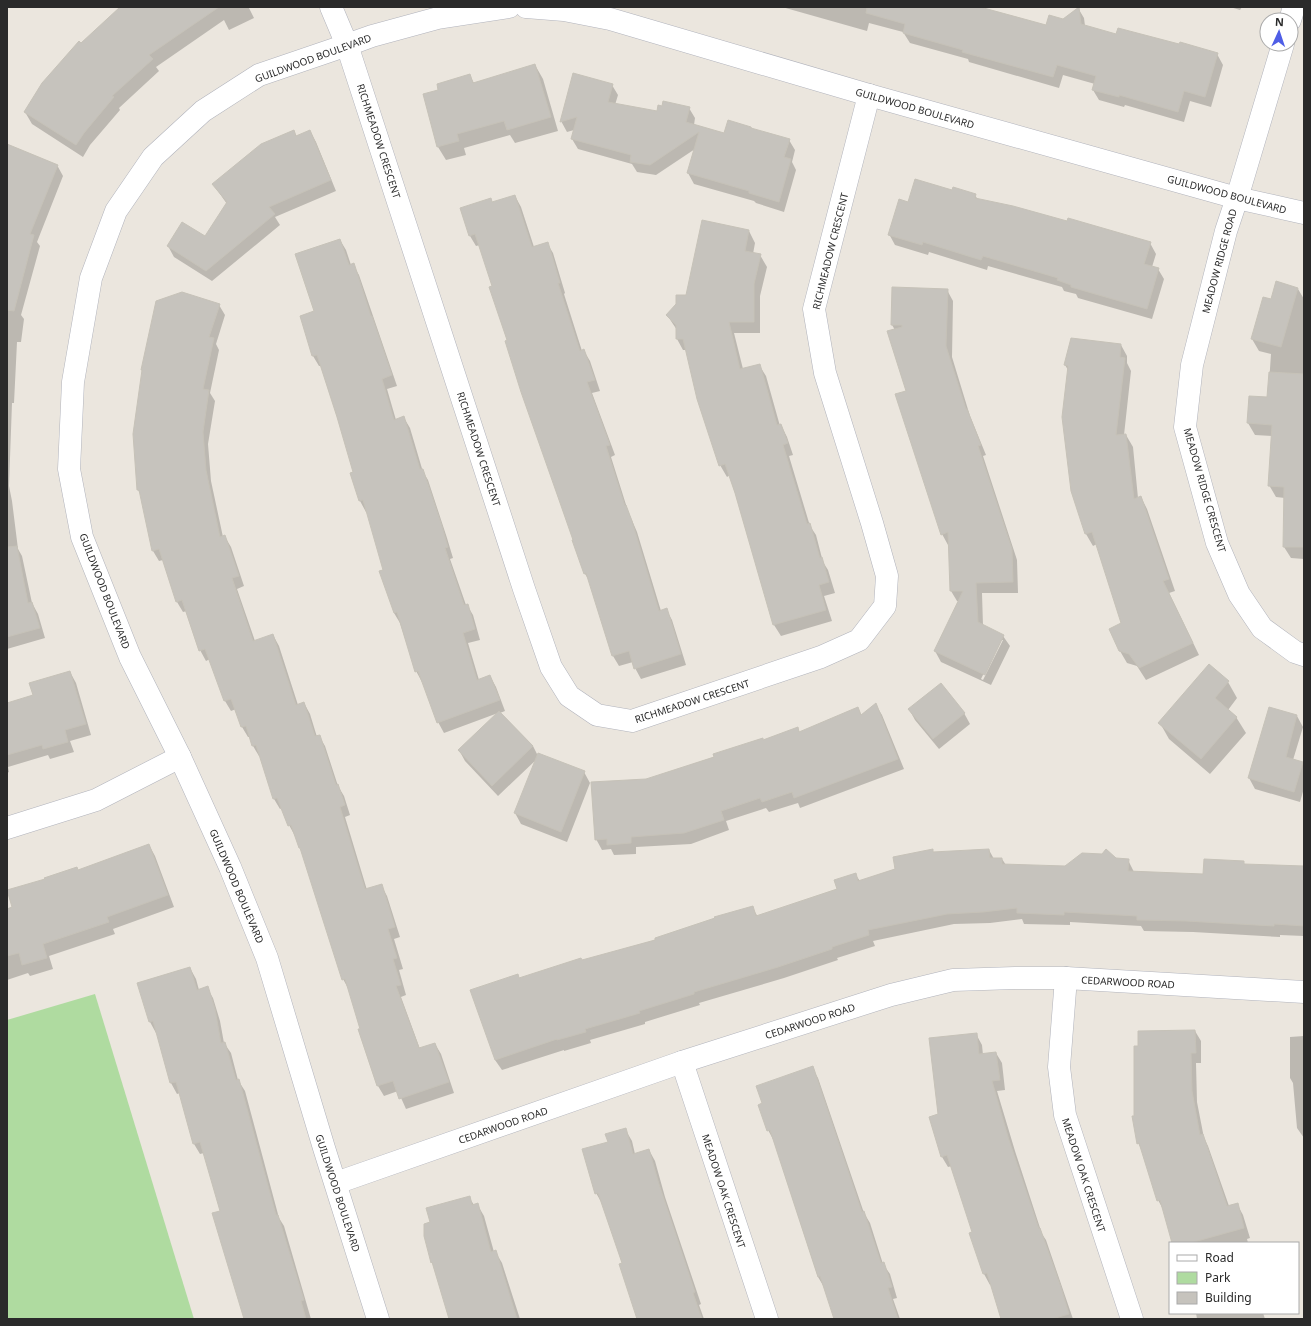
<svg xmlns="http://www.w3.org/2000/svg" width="1311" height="1326" viewBox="0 0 1311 1326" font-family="'Noto Sans',sans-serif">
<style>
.green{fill:#afdba0}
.shadow{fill:#0003;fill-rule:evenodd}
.building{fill:#c6c3bd;stroke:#c6c2b8}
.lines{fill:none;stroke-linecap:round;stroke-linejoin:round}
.street-casing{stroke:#b1b3bc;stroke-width:23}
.secondary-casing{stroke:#b1b3bc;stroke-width:23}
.street{stroke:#fff;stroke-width:22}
.secondary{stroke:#fff;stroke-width:22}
.labels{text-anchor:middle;stroke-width:3.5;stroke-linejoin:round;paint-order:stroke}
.street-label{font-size:10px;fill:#2a2a2a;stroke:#fff}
</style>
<rect width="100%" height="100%" fill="#ebe6de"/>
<!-- green -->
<polygon class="green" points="95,994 194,1319 7,1319 7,1020"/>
<!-- shadow -->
<g class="shadow">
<polygon points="122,7 250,7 249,8 254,18 229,30 224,20 156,67 159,71 119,108 120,110 90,145 83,157 32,124 25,112 81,44"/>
<polygon points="782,7 976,7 1047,26 1063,20 1078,8 1084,18 1085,26 1117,36 1217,54 1223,65 1211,107 1190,101 1184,122 1125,105 1124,107 1099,100 1093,90 1095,84 1063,75 1059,88 969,62 968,59 910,43 903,32 869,23 867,31"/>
<polygon points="1230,7 1242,7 1240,10"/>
<polygon points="535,65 543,79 558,131 515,143 510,135 464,148 466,155 446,160 438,147 424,95 440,91 470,76 474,83"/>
<polygon points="612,85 618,95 615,105 658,113 689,108 695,118 694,125 725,134 751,127 752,129 789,140 795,150 792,162 796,170 784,212 756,203 754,201 694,184 688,173 695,149 656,175 637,172 632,164 578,149 572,139 574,130 567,132 561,121"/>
<polygon points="310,131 316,142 336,191 275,217 280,225 212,281 174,257 168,246 206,238 227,204 213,184 294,132 297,137"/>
<polygon points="7,145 57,165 63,176 37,242 40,246 21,315 24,319 21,342 17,342 14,403 12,403 9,486 12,501 18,549 22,556 32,603 38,614 45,638 7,649"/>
<polygon points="952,191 975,195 978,200 1150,243 1156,254 1152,267 1158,269 1164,279 1152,319 1078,298 1076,294 1064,291 1062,287 988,266 987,270 929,252 928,255 895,245 889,234 909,203"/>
<polygon points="515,196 521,207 534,247 547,243 553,253 565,293 564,294 582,351 584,351 590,361 600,391 592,393 615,455 611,457 628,511 637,532 661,611 666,609 672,620 686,665 641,679 635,668 633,662 619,666 613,656 589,580 585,574 573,541 574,540 509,341 480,245 476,246 470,236 461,209 493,203"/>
<polygon points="749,231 755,243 753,254 760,255 767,267 760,296 760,333 734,333 743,369 759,365 766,376 780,426 781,425 787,437 793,455 789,456 810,526 816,535 823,562 828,570 835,593 824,596 832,621 781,636 774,625 730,475 727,477 720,465 686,350 683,350 677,339 677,330 667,315 687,296"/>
<polygon points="340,240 346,250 351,265 353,265 359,275 397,386 387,389 396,420 404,418 410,428 423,472 428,480 447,538 453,558 450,559 466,605 467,605 473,615 480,640 468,643 479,680 490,676 496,687 505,711 500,713 533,746 538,756 584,772 590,783 567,842 521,824 515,813 537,759 498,796 465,761 459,750 498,713 444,733 438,722 423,681 422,682 416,671 400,623 394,613 385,570 368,511 366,512 360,501 351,473 355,472 321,366 319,366 313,356 301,316 316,312"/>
<polygon points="1298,289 1304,299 1304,559 1291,558 1284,547 1285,498 1276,497 1269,485 1272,436 1255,435 1248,423 1249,397 1268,398 1271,354 1259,351 1252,339 1271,300"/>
<path d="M947,290L953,301L952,357L970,416L986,455L983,456L1017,560L1018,593H982L983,626L1003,636L1010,646L991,685L941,662L935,651L959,601H957L951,591L949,544L948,545L942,534L907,391L895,330L892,325ZM1000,640H1003L983,680L981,679Z"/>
<polygon points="219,305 225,315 216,344 219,350 210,393 215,401 208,444 211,481 223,537 225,537 231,547 244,586 237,589 255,641 273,635 279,646 298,705 304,703 310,714 317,737 319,736 325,746 338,786 344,796 350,815 345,817 367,890 381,885 387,896 400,937 394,939 403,969 399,970 406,995 401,997 420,1049 435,1044 441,1054 454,1093 406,1109 398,1091 384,1096 378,1086 349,990 343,979 303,853 296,835 295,836 289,825 282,808 280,809 274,799 260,756 259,756 253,746 250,737 248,737 242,727 236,709 231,711 225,701 210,659 206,661 200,650 187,611 183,612 177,602 163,560 159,561 153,551 141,495 138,490"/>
<polygon points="1121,345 1127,356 1127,363 1131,371 1124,435 1126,435 1133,447 1138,498 1141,497 1147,509 1175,591 1169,593 1199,655 1146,680 1137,666 1127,663 1120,651 1122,624 1097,544 1093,546 1086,534 1072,491 1068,370 1065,365"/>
<polygon points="1209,665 1228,682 1237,698 1228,710 1236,717 1246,733 1210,774 1169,739 1160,723"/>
<polygon points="70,672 76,683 91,735 70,741 74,752 50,759 48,755 8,767 9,772 7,773 7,704 34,696"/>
<polygon points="876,705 882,715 904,769 800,808 798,803 769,812 766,808 726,821 729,830 691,844 636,847 636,854 614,855 611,849 602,850 596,839 646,780 797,729 800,733 858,709 862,716"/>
<polygon points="1270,708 1297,716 1303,727 1293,760 1302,763 1304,766 1304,788 1300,802 1255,789 1249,778"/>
<polygon points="909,709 964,713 970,724 939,749 915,720"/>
<polygon points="149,845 155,856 174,907 113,929 115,934 49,956 53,969 30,976 28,973 7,980 7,910 78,871"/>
<polygon points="932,850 934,853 989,850 994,859 1002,859 1006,865 1065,867 1115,859 1128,860 1134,872 1204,875 1243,862 1245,865 1304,867 1304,936 1280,935 1280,937 1193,932 1144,931 1141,926 1070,922 1070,925 1024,924 1022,919 990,923 954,924 873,941 875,946 837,958 838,960 784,978 699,1003 700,1005 645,1022 645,1024 590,1040 591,1043 564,1051 564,1050 502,1070 495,1060 519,979 656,940 752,907 758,917 838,889 855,874 860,881 896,869"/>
<polygon points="190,968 196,979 199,990 207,988 213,998 220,1021 224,1043 231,1053 238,1080 245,1091 279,1218 284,1226 311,1319 246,1319 221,1211 204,1153 200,1154 194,1144 180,1093 177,1094 171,1083 157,1032 156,1033 150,1022 138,983"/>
<polygon points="1195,1031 1201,1041 1201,1063 1196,1063 1197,1102 1204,1138 1208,1146 1229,1206 1237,1204 1243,1215 1250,1238 1247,1239 1248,1243 1174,1243 1164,1211 1158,1200 1143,1152 1138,1143 1135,1117"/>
<polygon points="976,1034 982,1045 983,1055 996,1053 1002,1063 1005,1090 997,1091 1015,1151 1042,1234 1046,1240 1073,1319 1002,1319 991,1284 990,1285 984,1274 970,1234 973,1233 952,1166 948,1167 942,1157 930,1118 939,1115"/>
<polygon points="1304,1036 1304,1138 1297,1128 1293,1083 1290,1078 1290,1037"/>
<polygon points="812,1068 818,1078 864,1213 870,1223 883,1264 890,1274 897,1298 893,1299 900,1319 836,1319 824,1287 818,1277 774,1141 768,1130"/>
<polygon points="625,1129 632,1141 635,1154 649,1150 655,1161 665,1197 701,1304 699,1305 704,1319 638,1319 623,1264 603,1205 596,1193 609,1142"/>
<polygon points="469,1197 474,1205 477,1204 484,1216 494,1252 495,1251 502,1263 520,1319 450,1319 434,1267 432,1262 431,1222"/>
<polygon points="1196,1313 1263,1313 1265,1319 1197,1319"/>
</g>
<!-- building -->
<g class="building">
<polygon points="120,7 219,7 149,55 153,59 112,96 114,97 84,133 76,145 24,112 42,83 79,41 81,43"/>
<polygon points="867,7 980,7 1046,25 1049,15 1063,19 1079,7 1081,24 1116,34 1118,28 1179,44 1180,42 1218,53 1205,97 1184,91 1178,112 1119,95 1119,97 1092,90 1096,76 1057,65 1053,77 962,52 963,50 903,33 905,24 866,13"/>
<polygon points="535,64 551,117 507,130 504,121 457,134 459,141 437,147 423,94 438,90 437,84 470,74 473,83"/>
<polygon points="573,73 613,84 608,102 657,111 658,105 662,106 663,101 690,107 686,122 724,133 728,120 751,127 751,128 790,139 784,157 791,159 779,202 749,193 749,191 687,173 699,132 650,165 630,162 631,155 571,139 577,117 560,122"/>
<polygon points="294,130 296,136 310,130 331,180 269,207 275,214 206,271 167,246 182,222 205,236 227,202 212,184 261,144"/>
<polygon points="7,144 58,165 30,234 34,235 14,311 7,310"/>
<polygon points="915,179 952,190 953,187 976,194 975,198 1013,206 1067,221 1068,218 1151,242 1144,264 1159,268 1147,309 1071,287 1071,285 1057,280 1058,278 983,256 981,260 923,242 922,245 888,235 899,199 908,202"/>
<polygon points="515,195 532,247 548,242 560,283 558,283 580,351 584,349 595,380 587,382 610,445 606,446 625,506 626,505 632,521 659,611 667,608 681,654 634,669 629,651 612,656 586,573 584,574 572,540 573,540 558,497 521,392 505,341 507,340 489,287 492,286 475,234 469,236 460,208 491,198 492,202"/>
<polygon points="702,220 749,230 745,251 761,254 754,284 754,322 729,322 740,369 760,364 777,425 781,424 788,443 783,445 807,524 810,523 820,558 822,557 829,582 819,585 826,610 773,625 735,493 725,464 719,466 697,399 683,339 676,339 676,325 666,315 676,304 676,295 686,295"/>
<polygon points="340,239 349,265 354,263 371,316 372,316 392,375 382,379 394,420 404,416 420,469 423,469 442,526 448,547 445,548 464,605 468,604 475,629 463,633 477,680 490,675 500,700 437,723 418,671 415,672 397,612 394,613 379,571 383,570 363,500 359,501 350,473 353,472 337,417 317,355 312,356 300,316 314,311 295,254"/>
<polygon points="1276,281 1298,288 1281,347 1251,339 1263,297 1271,299"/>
<polygon points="892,287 948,289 946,346 966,409 967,409 981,445 978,446 1012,549 1013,582 976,583 978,622 1004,635 985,675 934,651 963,591 950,591 948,532 941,535 895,394 906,391 887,331 902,327 902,325 891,325"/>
<polygon points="182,292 220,304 209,337 214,338 203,389 209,390 203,432 206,470 220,537 225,535 239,576 232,578 253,641 273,634 296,705 304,702 315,736 320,735 336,785 338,784 345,805 340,807 365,889 382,884 395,927 388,929 397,958 393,959 401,985 396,986 419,1048 435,1043 449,1082 399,1099 393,1081 377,1086 358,1029 360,1029 345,979 342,980 300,848 299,848 291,825 288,826 277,798 273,799 256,745 252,746 246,726 241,727 231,699 224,701 205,649 199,651 182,600 176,602 159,549 152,551 139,490 137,490 133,434 142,370 141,370 156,301"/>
<polygon points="1071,338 1121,344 1120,357 1125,358 1116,435 1126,434 1134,499 1141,496 1169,579 1163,581 1193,643 1139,668 1129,654 1119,651 1109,629 1121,623 1092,532 1085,534 1071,491 1062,417 1068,366 1064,365"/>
<polygon points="1269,372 1304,374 1304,547 1283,547 1284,487 1268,486 1272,425 1247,423 1249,396 1267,397"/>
<polygon points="17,546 28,603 32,602 40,628 7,637 7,547"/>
<polygon points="1209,664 1229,681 1215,698 1237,717 1201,759 1158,723"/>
<polygon points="70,671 86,724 65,730 68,742 43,749 42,745 7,755 7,703 33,695 29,683"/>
<polygon points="941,683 965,713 933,739 908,709"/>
<polygon points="876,703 898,759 794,798 792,792 762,802 760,798 721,811 724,820 684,833 631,837 631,843 607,845 607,839 595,840 591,782 646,779 714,757 713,754 763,738 763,740 798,727 799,732 858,707 861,715"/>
<polygon points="1269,707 1297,715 1286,757 1303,762 1294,792 1248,778"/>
<polygon points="499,711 533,746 492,786 458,750"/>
<polygon points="538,753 585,771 561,832 514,813"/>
<polygon points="149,844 168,895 107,917 109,922 43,944 47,958 22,965 19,953 7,956 7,909 12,907 7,890 45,879 44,878 77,867 78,870"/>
<polygon points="933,849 933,852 989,849 990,858 1002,858 1002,864 1065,866 1082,853 1102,854 1106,849 1116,858 1129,859 1128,871 1203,874 1204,859 1244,861 1244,864 1304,866 1304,926 1274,924 1274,926 1186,921 1137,920 1137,916 1064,912 1064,915 1017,913 1017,908 983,912 947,914 868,930 869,935 832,947 832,949 778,967 694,992 694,994 639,1011 640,1013 585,1029 586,1032 557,1040 557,1039 495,1060 470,990 518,974 519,978 581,958 582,960 655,940 655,938 715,918 714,917 753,906 756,916 837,889 834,880 856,873 858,881 895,869 893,857"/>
<polygon points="190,967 197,990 208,986 215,1009 221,1043 225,1042 236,1080 239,1079 276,1215 278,1215 304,1300 301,1301 306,1319 244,1319 212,1213 220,1211 200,1142 193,1144 176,1082 170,1083 153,1021 149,1022 137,983"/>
<polygon points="1195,1030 1196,1053 1191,1053 1192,1091 1200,1135 1203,1134 1227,1206 1238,1203 1244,1228 1190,1243 1172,1243 1160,1200 1157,1201 1139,1143 1137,1144 1132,1116 1134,1116 1134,1046 1138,1046 1138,1031"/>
<polygon points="977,1033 979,1054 996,1052 1000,1080 992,1081 1009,1140 1039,1229 1040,1228 1061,1287 1069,1314 1052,1319 1001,1319 987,1273 983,1274 969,1233 972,1232 947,1155 941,1157 929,1117 938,1114 929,1038"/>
<polygon points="813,1066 862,1212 864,1211 881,1263 884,1262 892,1287 888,1288 898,1319 834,1319 820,1276 818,1277 770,1130 767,1131 758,1105 762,1103 756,1086"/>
<polygon points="626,1128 633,1154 649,1149 659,1184 695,1292 693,1293 702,1319 637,1319 619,1264 622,1263 598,1193 595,1194 582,1149 608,1142 605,1134"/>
<polygon points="470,1196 472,1205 478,1203 491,1252 496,1250 517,1319 449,1319 432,1262 431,1263 424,1236 424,1224 430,1222 426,1208"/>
</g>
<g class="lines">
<defs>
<g id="street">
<polyline points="331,7 347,45 524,589 551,667 569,696 597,715 632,721 821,657 859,640 885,606 887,576 872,523 825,373 814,309 869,95"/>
<polyline points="1290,20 1294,7"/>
<polyline points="1283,44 1237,198 1226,231 1192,365 1185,427 1217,543 1239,594 1262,628 1295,652 1304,655"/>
<polyline points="7,828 96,800 180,757"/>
<polyline points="1066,978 1059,1067 1065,1115 1132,1319"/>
<polyline points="682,1062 767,1319"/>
<polyline points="336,1183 682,1062 891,995 953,980 1015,978 1066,978 1304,992"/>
</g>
<g id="secondary">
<polyline points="526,7 564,10 610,19 869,95 1237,198 1304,213"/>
<polyline points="378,1319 324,1148 267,958 230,867 180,757 130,657 82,537 69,469 73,382 91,278 116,211 153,157 203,111 259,75 347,45 372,36 438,18 509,7"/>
</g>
</defs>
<!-- street casing -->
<use href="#street" class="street-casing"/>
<!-- secondary casing -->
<use href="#secondary" class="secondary-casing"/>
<!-- street -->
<use href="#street" class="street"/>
<!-- secondary -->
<use href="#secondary" class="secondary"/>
</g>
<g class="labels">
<!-- street labels -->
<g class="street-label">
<text transform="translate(313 58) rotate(-20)" y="4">GUILDWOOD BOULEVARD</text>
<text transform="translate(915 108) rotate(16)" y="4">GUILDWOOD BOULEVARD</text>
<text transform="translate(379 141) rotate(72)" y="4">RICHMEADOW CRESCENT</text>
<text transform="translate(1227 194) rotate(15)" y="4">GUILDWOOD BOULEVARD</text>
<text transform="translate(830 251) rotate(-76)" y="4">RICHMEADOW CRESCENT</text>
<text transform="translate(1219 261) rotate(-75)" y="4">MEADOW RIDGE ROAD</text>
<text transform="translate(479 449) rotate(72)" y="4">RICHMEADOW CRESCENT</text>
<text transform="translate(1205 490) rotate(74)" y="4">MEADOW RIDGE CRESCENT</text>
<text transform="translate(105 591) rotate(69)" y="4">GUILDWOOD BOULEVARD</text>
<text transform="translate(692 701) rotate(-18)" y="4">RICHMEADOW CRESCENT</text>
<text transform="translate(237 886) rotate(67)" y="4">GUILDWOOD BOULEVARD</text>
<text transform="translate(1128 982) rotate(3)" y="4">CEDARWOOD ROAD</text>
<text transform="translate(810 1021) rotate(-18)" y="4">CEDARWOOD ROAD</text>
<text transform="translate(503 1125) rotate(-19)" y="4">CEDARWOOD ROAD</text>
<text transform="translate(1084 1175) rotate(72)" y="4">MEADOW OAK CRESCENT</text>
<text transform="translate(724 1191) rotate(72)" y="4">MEADOW OAK CRESCENT</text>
<text transform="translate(338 1193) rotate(72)" y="4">GUILDWOOD BOULEVARD</text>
</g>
</g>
<!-- border -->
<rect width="1311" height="1326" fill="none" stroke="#2a2a2a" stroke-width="16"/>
<!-- legend -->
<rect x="1169" y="1242" width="130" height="72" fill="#ffffff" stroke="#aaaaaa"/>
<rect x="1177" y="1255" width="20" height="6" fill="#ffffff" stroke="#aaaaaa"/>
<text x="1205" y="1262" font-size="12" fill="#2a2a2a">Road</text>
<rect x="1177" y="1272" width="20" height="12" fill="#afdba0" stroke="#aaaaaa"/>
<text x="1205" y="1282" font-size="12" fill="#2a2a2a">Park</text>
<rect x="1177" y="1292" width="20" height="12" fill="#c6c3bd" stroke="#aaaaaa"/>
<text x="1205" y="1302" font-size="12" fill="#2a2a2a">Building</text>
<!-- north arrow -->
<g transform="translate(1279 32) rotate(3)"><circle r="19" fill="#ffffff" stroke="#aaaaaa"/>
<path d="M0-3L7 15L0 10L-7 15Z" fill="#4f5ee6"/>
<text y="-6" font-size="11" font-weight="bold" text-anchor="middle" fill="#2a2a2a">N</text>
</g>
</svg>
